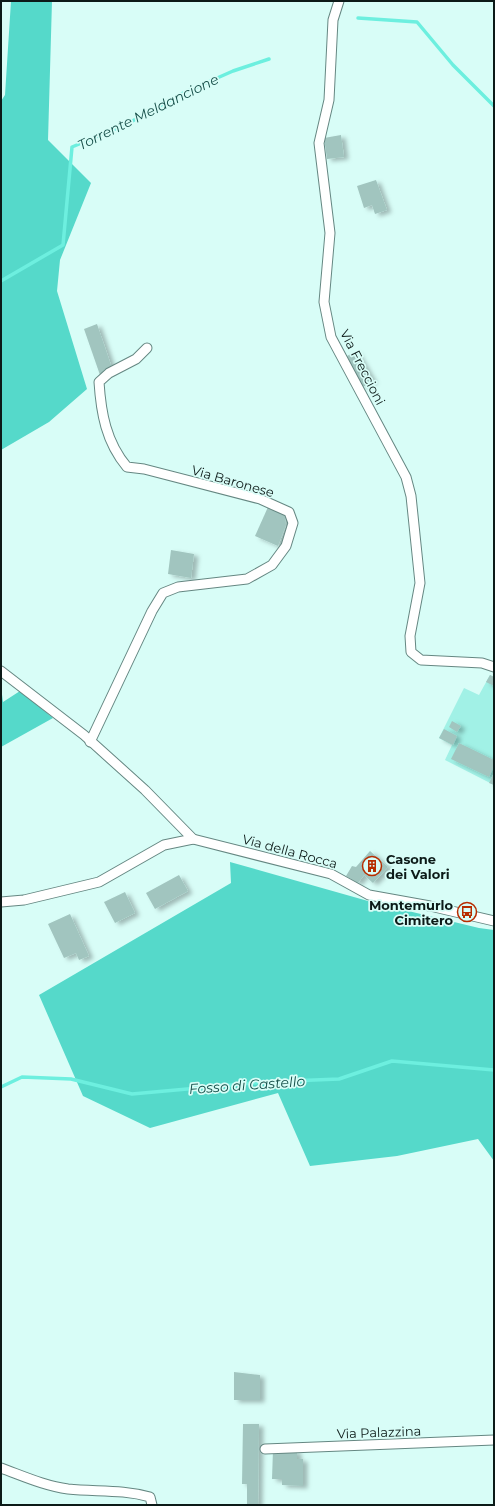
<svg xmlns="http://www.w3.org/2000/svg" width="495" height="1506" viewBox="0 0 495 1506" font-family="Montserrat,sans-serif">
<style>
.green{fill:#a1f1e6}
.forest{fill:#55d9ca}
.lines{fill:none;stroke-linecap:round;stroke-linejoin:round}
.stream{stroke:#6defdf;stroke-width:3.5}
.building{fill:#a1c5bf;filter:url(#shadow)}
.minor-casing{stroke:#658782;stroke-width:11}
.minor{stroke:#fff;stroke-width:9}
.labels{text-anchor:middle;stroke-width:3.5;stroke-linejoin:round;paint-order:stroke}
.street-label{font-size:13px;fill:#0c1a18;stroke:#d8fdf7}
.poi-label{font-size:13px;font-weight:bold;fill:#0c1a18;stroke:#d8fdf7;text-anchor:start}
.water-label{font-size:14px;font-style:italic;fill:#164f49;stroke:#d8fdf7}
</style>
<defs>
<filter id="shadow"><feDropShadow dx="4.5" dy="2.5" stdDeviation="2" flood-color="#0004"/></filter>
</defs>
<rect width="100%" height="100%" fill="#d8fdf7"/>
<!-- green -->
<polygon class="green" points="490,675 494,677 494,785 445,760 452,745 439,738 464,688 479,695"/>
<!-- forest -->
<g class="forest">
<polygon points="11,1 52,1 48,140 91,183 60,260 57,291 87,389 49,422 1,450 1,101 5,95"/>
<polygon points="1,687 3,702 20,691 53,718 1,747"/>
<polygon points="230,862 375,903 479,928 494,930 494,1161 478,1139 397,1156 310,1166 278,1093 150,1128 83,1096 39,995 231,883"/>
</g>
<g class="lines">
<!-- stream -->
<g class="stream">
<polyline points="358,18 417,22 453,65 494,106"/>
<polyline points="1,281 63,245 72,147 127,124 181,94 233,71 269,59"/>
<polyline points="1,1087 22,1077 71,1079 132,1094 265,1082 339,1079 392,1061 494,1070"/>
</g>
</g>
<!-- building -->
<g class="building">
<polygon points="341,135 344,157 327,159 324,138"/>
<polygon points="376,180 387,210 375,214 372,205 364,208 357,186"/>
<polygon points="97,324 112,368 100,375 84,329"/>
<polygon points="356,351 373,381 363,387 347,356"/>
<polygon points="268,507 285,515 286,525 278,546 255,536"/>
<polygon points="171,550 194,554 191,578 168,574"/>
<polygon points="490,675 494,677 494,686 486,682"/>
<polygon points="452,721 461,726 457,732 449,727"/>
<polygon points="444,729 457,736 453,745 439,738"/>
<polygon points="459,743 494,760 494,766 489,777 451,759"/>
<polygon points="494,773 494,785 489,783"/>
<polygon points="370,851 388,867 373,883 364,875 358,883 346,876 352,866 356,867"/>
<polygon points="179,875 188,891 155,909 146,893"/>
<polygon points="125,892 135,913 115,923 104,902"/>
<polygon points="70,914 89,956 79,960 76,953 64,958 48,924"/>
<polygon points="234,1372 260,1375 260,1400 234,1400"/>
<polygon points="243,1424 259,1424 258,1505 247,1505 247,1484 242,1484"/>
<polygon points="273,1450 297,1451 297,1459 303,1459 303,1486 282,1485 282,1479 272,1479"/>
</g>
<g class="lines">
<defs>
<g id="minor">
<polyline points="339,1 333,20 329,100 319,143 330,233 324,302 331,337 406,477 411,496 420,583 410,636 411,652 421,660 482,663 494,667"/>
<polyline points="1,671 84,735 145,790 193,839"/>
<path d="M90,742L152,611L163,593L178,587L247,579L272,565L286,546L293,523L289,512L260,499L144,469L127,467C106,442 101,413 99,382L109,373L136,359L147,348"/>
<polyline points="1,902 24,900 99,882 164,845 193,839 331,874 369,895 430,906 494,921"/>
<polyline points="265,1449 494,1440"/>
<path d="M1,1468C23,1476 45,1486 68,1489C96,1492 122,1489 150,1497L152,1505"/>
</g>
</defs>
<!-- minor casing -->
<use href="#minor" class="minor-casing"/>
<!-- minor -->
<use href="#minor" class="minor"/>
</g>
<!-- icons -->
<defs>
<symbol id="building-ring" viewBox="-11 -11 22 22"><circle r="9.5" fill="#d8fdf7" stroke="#b72d00" stroke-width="1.5"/><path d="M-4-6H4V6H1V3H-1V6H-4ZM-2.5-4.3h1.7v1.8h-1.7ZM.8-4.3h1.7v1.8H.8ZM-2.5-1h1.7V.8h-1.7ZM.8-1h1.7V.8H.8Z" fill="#b72d00"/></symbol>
<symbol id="bus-ring" viewBox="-11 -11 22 22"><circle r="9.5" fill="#d8fdf7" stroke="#b72d00" stroke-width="1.5"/><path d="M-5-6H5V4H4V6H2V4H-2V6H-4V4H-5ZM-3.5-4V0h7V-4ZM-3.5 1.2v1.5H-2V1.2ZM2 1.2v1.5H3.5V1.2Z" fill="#b72d00"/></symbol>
</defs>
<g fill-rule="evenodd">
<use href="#building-ring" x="361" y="855" width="22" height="22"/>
<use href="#bus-ring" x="456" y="901" width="22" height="22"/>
</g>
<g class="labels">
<!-- street labels -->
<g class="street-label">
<text transform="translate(363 367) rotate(63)" y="5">Via Freccioni</text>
<text transform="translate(233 481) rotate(16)" y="5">Via Baronese</text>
<text transform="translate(290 851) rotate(15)" y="5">Via della Rocca</text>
<text transform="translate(379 1432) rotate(-2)" y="5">Via Palazzina</text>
</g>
<!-- poi labels -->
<g class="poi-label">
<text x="386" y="864">Casone<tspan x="386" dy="15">dei Valori</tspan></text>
<text x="453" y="910" text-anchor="end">Montemurlo<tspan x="453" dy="15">Cimitero</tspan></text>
</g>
<!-- water labels -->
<g class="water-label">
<text transform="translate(148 112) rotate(-26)" y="5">Torrente Meldancione</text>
<text transform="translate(247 1085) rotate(-4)" y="5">Fosso di Castello</text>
</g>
</g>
<!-- border -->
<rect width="495" height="1506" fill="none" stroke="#0c1a18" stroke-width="4"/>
</svg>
